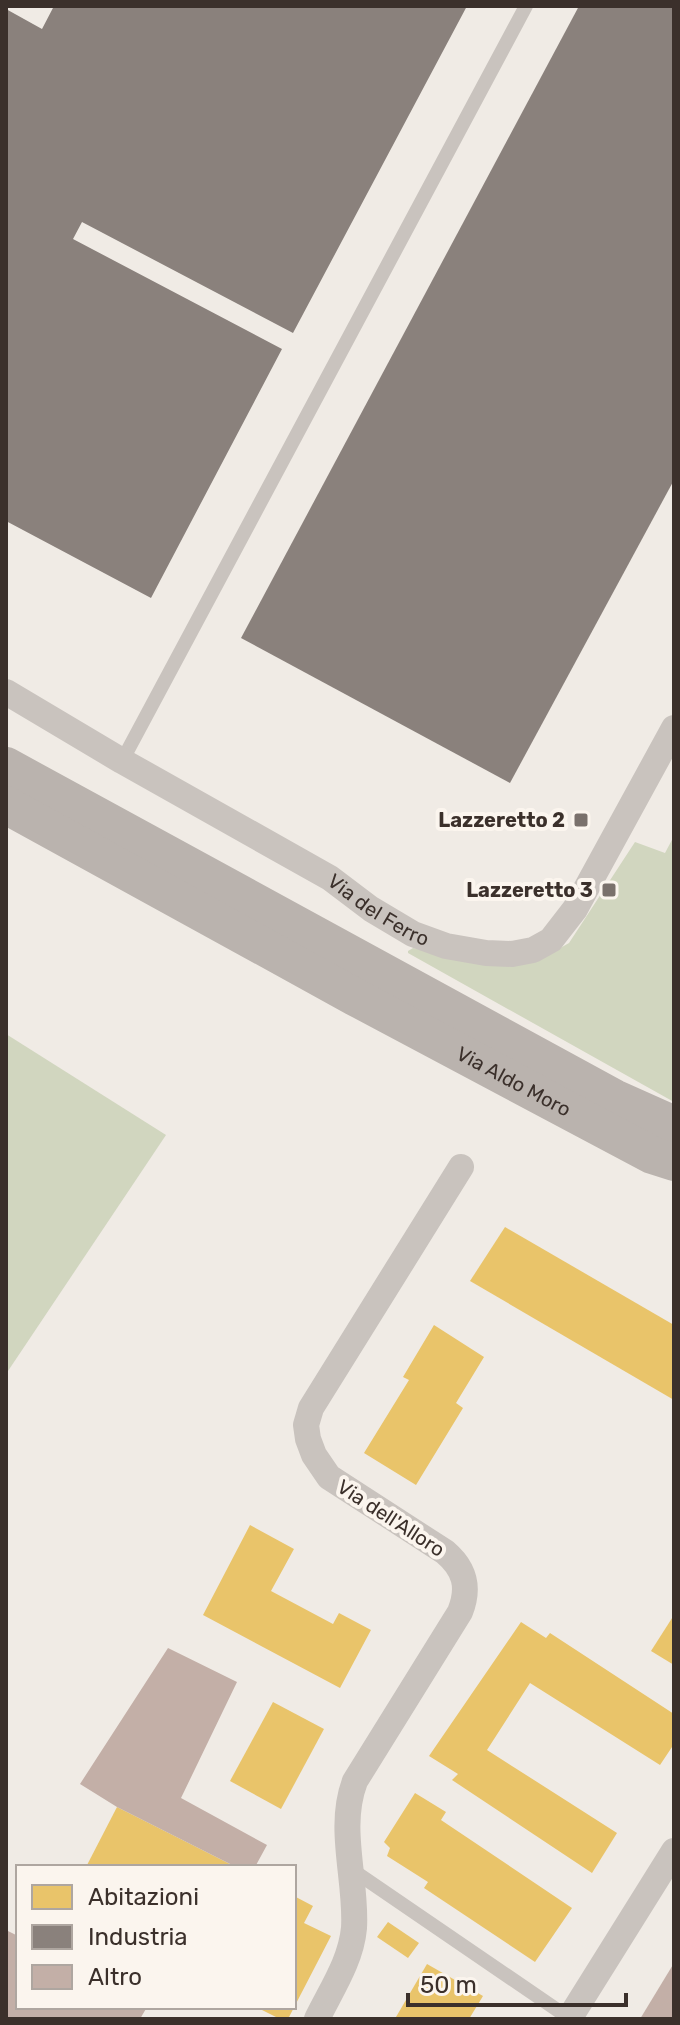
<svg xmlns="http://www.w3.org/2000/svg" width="680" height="2025" viewBox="0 0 680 2025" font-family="Rubik,sans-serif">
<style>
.green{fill:#d1d6bf}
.homes{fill:#e9c46a}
.industry{fill:#8a817c}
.building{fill:#c3afa7}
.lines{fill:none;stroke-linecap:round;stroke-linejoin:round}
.service{stroke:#c9c3be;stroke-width:14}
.minor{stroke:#c9c3be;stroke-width:26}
.secondary{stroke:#bab3ae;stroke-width:38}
.poi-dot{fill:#7a716c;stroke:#fbf5ee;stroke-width:3}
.labels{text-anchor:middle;stroke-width:8;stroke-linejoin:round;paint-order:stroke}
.poi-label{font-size:20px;font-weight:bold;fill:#3b302b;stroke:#fbf5ee;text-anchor:end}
.street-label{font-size:20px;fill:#3b302b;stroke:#fbf5ee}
</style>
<rect width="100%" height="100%" fill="#f0ebe5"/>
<!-- green -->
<g class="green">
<polygon points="674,836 674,1102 408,953 408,951 413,948 512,966 536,962 569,943 635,842 665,853"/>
<polygon points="6,1034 166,1135 6,1374"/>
</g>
<!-- homes -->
<g class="homes">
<polygon points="505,1227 674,1325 674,1400 470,1281"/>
<polygon points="434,1325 484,1357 456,1403 463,1408 416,1485 364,1453 409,1380 403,1377"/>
<polygon points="250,1525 294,1549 271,1591 333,1624 339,1613 371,1630 340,1688 203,1615"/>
<polygon points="674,1615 674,1665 651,1651"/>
<polygon points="521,1622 546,1638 550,1633 674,1714 674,1744 660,1765 530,1683 487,1750 617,1833 592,1873 452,1780 458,1774 429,1756"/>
<polygon points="273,1702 324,1729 281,1809 230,1781"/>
<polygon points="415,1793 446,1812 441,1820 572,1908 535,1962 424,1888 428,1882 387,1856 390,1848 384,1842"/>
<polygon points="117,1807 236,1867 86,1867"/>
<polygon points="294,1896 313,1906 304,1923 331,1936 288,2019 280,2019 256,2007 294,2007"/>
<polygon points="388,1922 419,1943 408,1958 377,1937"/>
<polygon points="427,1964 483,1996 469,2019 400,2019 396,2017"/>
</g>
<!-- industry -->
<g class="industry">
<polygon points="54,6 467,6 293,333 82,222 73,239 282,349 151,598 6,521 6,9 42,29"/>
<polygon points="579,6 674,6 674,480 510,783 241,638"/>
</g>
<!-- building -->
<g class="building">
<polygon points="168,1648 237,1682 181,1798 267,1845 255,1867 236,1867 117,1807 80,1784"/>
<polygon points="6,1930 18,1936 18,2007 147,2007 140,2019 6,2019"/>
<polygon points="674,1963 674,2019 640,2019"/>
</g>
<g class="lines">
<!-- service -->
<g class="service">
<polyline points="122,761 526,6"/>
<polyline points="351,1869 569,2018"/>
</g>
<!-- minor -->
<g class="minor">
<path id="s1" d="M6,692L122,761L330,878L371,909L413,934L446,946L486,953L512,954L533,950L551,940L575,909L674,728"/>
<path d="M317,2019C331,1990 351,1961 354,1928C357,1880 337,1828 355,1781L460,1612C470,1587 465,1569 445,1552L329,1477L314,1455L308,1439L306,1425L311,1408L461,1167"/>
<polyline points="569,2019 674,1851"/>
</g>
<!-- secondary -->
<g class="secondary">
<polyline points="6,766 614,1098 674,1125"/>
<path id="s2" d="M6,805L355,997L652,1155L674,1162"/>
</g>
</g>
<!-- markers -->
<g class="poi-dot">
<rect x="573" y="812" width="16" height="16" rx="4"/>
<rect x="601" y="882" width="16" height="16" rx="4"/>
</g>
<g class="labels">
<!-- poi labels -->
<g class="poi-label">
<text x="565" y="827">Lazzeretto 2</text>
<text x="593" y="897">Lazzeretto 3</text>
</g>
<!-- street labels -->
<g class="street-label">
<text dy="7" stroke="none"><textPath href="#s1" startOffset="432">Via del Ferro</textPath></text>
<text dy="7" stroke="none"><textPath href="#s2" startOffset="578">Via Aldo Moro</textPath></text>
<text transform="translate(391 1518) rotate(33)" y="7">Via dell'Alloro</text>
</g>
</g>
<!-- border -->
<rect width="680" height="2025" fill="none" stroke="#3b302b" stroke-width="16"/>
<!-- legend -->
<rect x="16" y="1865" width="280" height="144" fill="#fbf5ee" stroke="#aea6a0" stroke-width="2"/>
<rect x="32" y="1885" width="40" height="24" fill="#e9c46a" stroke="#aea6a0" stroke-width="2"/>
<text x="88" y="1905" font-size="24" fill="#3b302b">Abitazioni</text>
<rect x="32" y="1925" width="40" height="24" fill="#8a817c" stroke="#aea6a0" stroke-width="2"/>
<text x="88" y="1945" font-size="24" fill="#3b302b">Industria</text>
<rect x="32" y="1965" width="40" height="24" fill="#c3afa7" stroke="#aea6a0" stroke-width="2"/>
<text x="88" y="1985" font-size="24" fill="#3b302b">Altro</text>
<!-- scale -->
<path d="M408 1993v12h218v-12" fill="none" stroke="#3b302b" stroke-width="4"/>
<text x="420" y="1993" font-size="24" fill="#3b302b" stroke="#fbf5ee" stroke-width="6" paint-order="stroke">50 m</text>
</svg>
